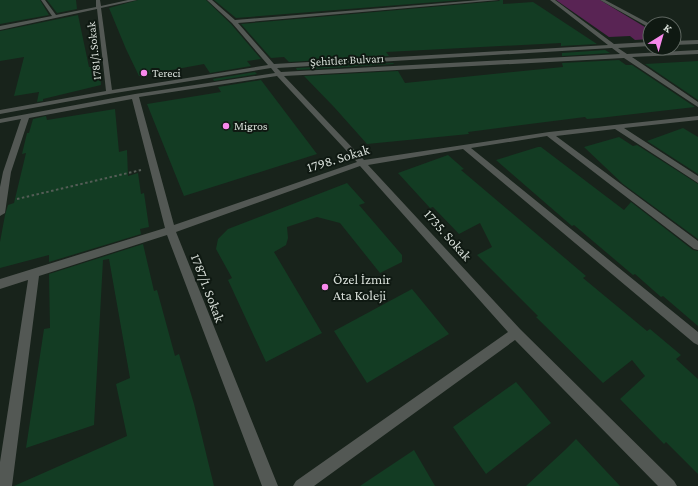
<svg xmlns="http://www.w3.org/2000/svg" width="698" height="486" viewBox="0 0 698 486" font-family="'Crimson Pro',serif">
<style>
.green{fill:#592454}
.building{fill:#133c23}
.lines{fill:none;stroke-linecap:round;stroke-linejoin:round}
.path{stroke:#545d56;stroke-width:2;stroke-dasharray:2.5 2.5;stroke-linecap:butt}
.minor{fill:#535854;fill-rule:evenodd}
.poi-dot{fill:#f788eb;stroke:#0f1912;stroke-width:1.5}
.labels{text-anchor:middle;stroke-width:4;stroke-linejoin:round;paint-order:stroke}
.far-street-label{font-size:12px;fill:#d6ddd7;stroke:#0f1912}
.far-poi-label{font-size:12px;fill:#d6ddd7;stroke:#0f1912;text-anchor:start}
.street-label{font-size:14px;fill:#d6ddd7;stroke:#0f1912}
.poi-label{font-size:14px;fill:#d6ddd7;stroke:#0f1912;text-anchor:start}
</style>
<rect width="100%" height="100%" fill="#18231b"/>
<!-- green -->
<polygon class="green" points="556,0 600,0 650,30 650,39 635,40 630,36 609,37"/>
<!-- building -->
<g class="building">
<polygon points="0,0 40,0 49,15 0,24"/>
<polygon points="47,0 76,0 77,9 57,13"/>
<polygon points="138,0 206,0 231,24 261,59 247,61 251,66 210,73 204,64 139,76 126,49 109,8"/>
<polygon points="214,0 462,0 236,18"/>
<polygon points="500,0 503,0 503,4 533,2 597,44 561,46 561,43 386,52 389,56 289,62 284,57 271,58 241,24 499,1"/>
<polygon points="78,15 89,67 100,65 101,85 43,99 43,101 37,102 39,92 14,96 24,57 0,61 0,31"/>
<polygon points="605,50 610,53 562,56 562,53"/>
<polygon points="619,60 626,65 632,65 695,107 599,118 587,119 585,117 468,132 469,134 367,144 334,107 304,76 398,71 405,83 563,67 562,63"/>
<polygon points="698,61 698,100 645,64"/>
<polygon points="393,63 394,64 297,70 296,68"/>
<polygon points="255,72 257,74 214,81 213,79"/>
<polygon points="261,80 317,154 184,196 147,104 221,92 218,87"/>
<polygon points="115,109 119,152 127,150 128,176 138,173 141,194 144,193 149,227 140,229 141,234 49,262 49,255 0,268 0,242 5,215 8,205 14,203 26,153 22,154 27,133 29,133 33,119 46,116 47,120"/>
<polygon points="683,128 698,137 698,174 647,141"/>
<polygon points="619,137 633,146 637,145 698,184 698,239 623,184 584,147"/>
<polygon points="538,147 541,147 624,210 631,202 693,250 698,251 698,326 663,296 661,297 635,274 633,275 574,225 572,226 496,160"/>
<polygon points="448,155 464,169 461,170 586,276 583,278 647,331 650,329 681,355 676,359 698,379 698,474 666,442 664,444 620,399 645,376 632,360 603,383 536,317 538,316 477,255 492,247 480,223 459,234 433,207 430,208 398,173"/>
<polygon points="347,183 365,203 359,205 402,255 402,262 380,273 340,223 317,217 287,227 288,238 286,245 274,252 322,333 266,362 228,280 232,278 216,249 218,239 228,229"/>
<polygon points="143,244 154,291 157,290 175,356 179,354 194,404 214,486 14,486 127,436 116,384 130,378 109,259 103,260 94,425 26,448 44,329 50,328 49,274"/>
<polygon points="412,289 449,334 367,383 334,331"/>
<polygon points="516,382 551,423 486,474 453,427"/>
<polygon points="576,439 620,486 526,486 565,450"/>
<polygon points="414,450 435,486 360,486"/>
</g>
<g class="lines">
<!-- path -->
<polyline class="path" points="17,199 141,170"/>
<!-- minor -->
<g class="minor">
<path d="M41,0H45L56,15L96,7V0H100L101,6L128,0H137L101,8L112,90L268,65L232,23L207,0H212L235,20L480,0H499L238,23L274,64L608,45L550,0H555L614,44L650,42V46L618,48L627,54L698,50V54L632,57L698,102V107L624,58L284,76L364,160L549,132L698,116V120L624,128L698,176V183L615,129L556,136L698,241V250L694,249L547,136L471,148L698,332V345L694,343L463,149L368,165L520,329L674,481L677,486H658L515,340L314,486H293L296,481L508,332L360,166L176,232L278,486H262L167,235L39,276L12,486H0V462L28,280L0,289V279L165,228L132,99L29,118L11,172L5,213L0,216V187L3,172L21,119L0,123V119L135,94L275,73L271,68L109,94L0,114V110L106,91L97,9L0,30V26L52,16ZM612,48L620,54L281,72L277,68ZM277,76L357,162L174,225L139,97Z"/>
<polygon points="600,0 605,0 650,24 650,28"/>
<polygon points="698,40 698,44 674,45 674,41"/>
</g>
</g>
<!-- markers -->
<g class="poi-dot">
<circle cx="144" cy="73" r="4"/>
<circle cx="226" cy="126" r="4"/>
<circle cx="325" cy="287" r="4"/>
</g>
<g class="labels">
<!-- far-street labels -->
<g class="far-street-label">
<text transform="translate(94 51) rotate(-96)" y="4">1781/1.Sokak</text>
<text transform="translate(347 60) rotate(-3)" y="4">Şehitler Bulvarı</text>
</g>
<!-- far-poi labels -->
<g class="far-poi-label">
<text x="152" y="77">Tereci</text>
<text x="234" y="130">Migros</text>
</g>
<!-- street labels -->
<g class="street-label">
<text transform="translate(338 158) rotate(-17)" y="5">1798. Sokak</text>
<text transform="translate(448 235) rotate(48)" y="5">1735. Sokak</text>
<text transform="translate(208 288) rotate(69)" y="5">1787/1. Sokak</text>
</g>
<!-- poi labels -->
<g class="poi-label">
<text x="333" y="284">Özel İzmir<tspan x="333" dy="16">Ata Koleji</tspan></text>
</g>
</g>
<!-- north arrow -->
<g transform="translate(662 36) rotate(37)"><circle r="19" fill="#0f1912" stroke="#5f6761"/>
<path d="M0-3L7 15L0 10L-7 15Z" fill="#f788eb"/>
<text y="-6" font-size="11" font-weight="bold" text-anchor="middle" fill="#d6ddd7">K</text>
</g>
</svg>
